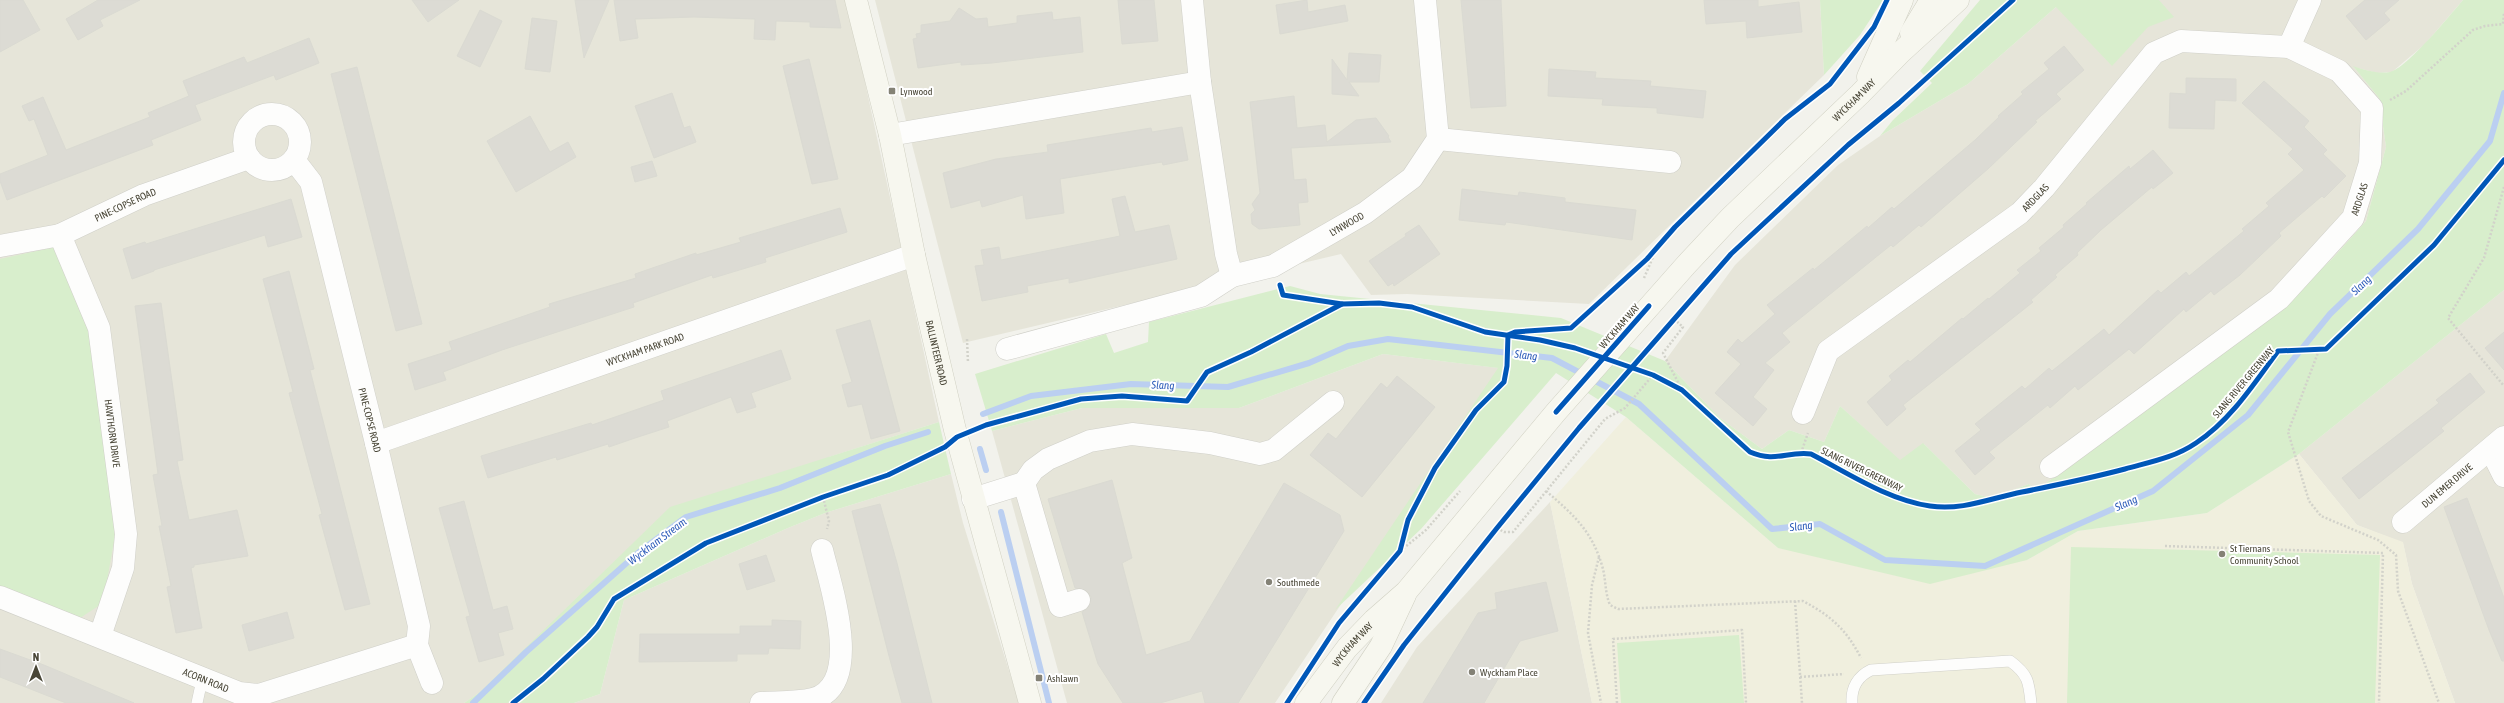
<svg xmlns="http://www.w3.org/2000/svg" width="2504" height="703" viewBox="0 0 2504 703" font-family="'Asap Condensed',sans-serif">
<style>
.residential{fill:#e6e5d9}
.education{fill:#f0efde}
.green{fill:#d8eecc}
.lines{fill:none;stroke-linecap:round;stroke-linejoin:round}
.stream{stroke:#bbcff1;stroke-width:6}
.building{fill:#dcdbd4;stroke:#dadad2}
.lane-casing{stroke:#d0d0c9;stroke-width:12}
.street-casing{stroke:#d0d0c9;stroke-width:23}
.secondary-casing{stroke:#d0d0c2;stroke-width:23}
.path{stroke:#d2d2ca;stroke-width:2.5;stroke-dasharray:2 2;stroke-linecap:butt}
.lane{stroke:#fdfdfc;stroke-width:11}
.street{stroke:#fdfdfc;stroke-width:22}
.secondary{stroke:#f7f7ef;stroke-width:22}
.cycleway-casing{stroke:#fff;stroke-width:8}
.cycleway{stroke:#0057b8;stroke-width:5}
.poi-dot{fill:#848276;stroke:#fff;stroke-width:1.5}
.labels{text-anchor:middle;stroke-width:4;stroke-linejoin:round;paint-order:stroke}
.poi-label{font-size:10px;fill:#494637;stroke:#fff;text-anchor:start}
.street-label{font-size:10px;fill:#494637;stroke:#fff}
.water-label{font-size:11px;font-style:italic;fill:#2c5bb9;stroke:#fff}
</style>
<rect width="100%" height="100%" fill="#f2f2ec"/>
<!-- residential -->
<g class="residential">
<polygon points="0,0 847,0 939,422 829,457 464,703 0,703"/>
<polygon points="875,0 1820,0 1824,75 1589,304 1407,294 1371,295 1341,254 963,343"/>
<polygon points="2068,0 2463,0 2425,44 2392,72 2377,73 2354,67 2379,98 2386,147 2366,221 2333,258 2280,308 2034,492 2029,484 1992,498 1975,494 1924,444 1900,461 1840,406 1824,442 1789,430 1762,449 1720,418 1665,361 1735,265 1838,165 1880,136 1968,84 2056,7"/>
<polygon points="2504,290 2504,703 2455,703 2412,584 2403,543 2357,525 2299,454"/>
<polygon points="1383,354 1499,368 1275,703 1067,703 992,431 1082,408 1239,408"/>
<polygon points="951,474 963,523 1019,703 574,703 600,694 624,600 788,528 825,513"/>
<polygon points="1550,502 1592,703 1381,703 1417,647"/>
</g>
<!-- education -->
<polygon class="education" points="1626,417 1778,548 2027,560 2078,531 2207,513 2299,454 2357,525 2403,542 2412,584 2455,703 1592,703 1550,502"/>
<!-- green -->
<g class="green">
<polygon points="1820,0 1883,0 1860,35 1824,75"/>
<polygon points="1980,0 2159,0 2174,17 2148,27 2112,66 2056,7 1968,84 1880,136 1893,120 1932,83 1920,71"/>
<path d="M2463,0H2504V290L2299,454L2207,513L2078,531L2027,560L1930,584L1778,548L1626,417L1556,373L1421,529L1335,610L1498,368L1383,354L1239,408H1082L992,431L975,374L1106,334L1114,353L1148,342L1149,322L1290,286L1320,294L1561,318L1665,361L1720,418L1762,449L1789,430L1824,442L1840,406L1900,460L1923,443L1975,494L1992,498L2029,484L2034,492L2280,308L2333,258L2366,221L2386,147L2379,98L2353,66C2365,70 2377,74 2390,72C2406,69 2451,14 2463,0Z"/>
<polygon points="55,247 89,328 115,536 103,603 80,618 0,588 0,259"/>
<polygon points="939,422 951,474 825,513 788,528 624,600 600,694 574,703 464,703 480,692 670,507"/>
<polygon points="2071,547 2380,555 2375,703 2067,703"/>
<polygon points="1739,635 1744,703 1621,703 1617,643"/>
</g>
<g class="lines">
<!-- stream -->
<g class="stream">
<polyline points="983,414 1031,396 1131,384 1228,387 1309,363 1348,346 1388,339 1552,358 1639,404 1772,529 1820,524 1885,560 1985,566 2153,491 2248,415 2330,314 2418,229 2490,141 2504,93"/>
<polyline points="980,449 986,470"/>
<polyline points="1001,512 1049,703"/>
<polyline points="473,703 526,652 638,553 686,517 780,488 885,446 928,432"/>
</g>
</g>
<!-- building -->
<g class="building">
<polygon points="0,0 23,0 40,30 0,52"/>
<polygon points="98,0 140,0 100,20 103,26 78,40 66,19"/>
<polygon points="412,0 459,0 428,22"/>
<polygon points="575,0 609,0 584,58"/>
<polygon points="614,0 835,0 841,28 810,27 810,22 776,21 775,40 754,39 755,19 694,17 635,19 638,38 620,41"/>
<polygon points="1118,0 1154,0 1158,41 1122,44"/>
<polygon points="1307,0 1308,12 1345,5 1348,21 1280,34 1276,5"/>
<polygon points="1461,0 1501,0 1506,106 1471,108"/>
<polygon points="1704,0 1758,0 1758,7 1799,2 1802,32 1747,38 1746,21 1706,24"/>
<polygon points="2365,0 2399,0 2384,13 2390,20 2366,40 2346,16"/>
<polygon points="959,8 976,19 987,18 988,27 1017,23 1017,16 1052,12 1053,20 1080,17 1083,52 992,63 961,65 961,62 918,68 913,39 917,38 916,34 921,33 921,25 950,21"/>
<polygon points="480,10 502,21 480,67 457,56"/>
<polygon points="532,18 557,21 550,72 525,69"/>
<polygon points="309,38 319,63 276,80 274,75 195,105 201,120 151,140 153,145 7,200 0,181 0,174 48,155 34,119 29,121 22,106 43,97 66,150 150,117 148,113 189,96 183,81 244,57 247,63"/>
<polygon points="2064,46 2084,70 2056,94 2061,99 2035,121 2037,122 1989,168 1921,227 1919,225 1893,247 1891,245 1782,333 1790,342 1765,363 1774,370 1753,397 1767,409 1753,426 1715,393 1741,364 1727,352 1738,339 1742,343 1775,314 1767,305 1813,268 1814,270 1867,226 1868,228 1892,207 1894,209 1975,140 1999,117 1998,116 2023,94 2021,92 2049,69 2044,63"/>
<polygon points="1349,53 1381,55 1379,82 1349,82 1359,96 1332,94 1332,59 1347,80"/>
<polygon points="809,59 838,179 812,184 783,66"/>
<polygon points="357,67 422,324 396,331 331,74"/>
<polygon points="1549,69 1596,72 1595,78 1651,81 1650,86 1706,91 1703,118 1657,113 1657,108 1602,105 1603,99 1548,96"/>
<polygon points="2186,78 2236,79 2236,101 2215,100 2214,129 2169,128 2170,93 2186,94"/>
<polygon points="2264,81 2309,121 2304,127 2327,150 2323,154 2346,176 2324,198 2322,196 2279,233 2281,236 2240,275 2214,295 2211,291 2186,312 2184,309 2134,354 2129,349 2078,390 2075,386 2050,408 2048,405 1989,452 1995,458 1975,475 1955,451 1981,430 1975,424 2022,386 2025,389 2049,368 2052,371 2104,329 2109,335 2158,290 2161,293 2186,272 2189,276 2244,231 2242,229 2269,206 2266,203 2304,170 2288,154 2293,149 2242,103"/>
<polygon points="672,93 684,128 690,126 696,142 654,158 635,106"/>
<polygon points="1294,96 1297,128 1325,125 1327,142 1356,120 1376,118 1389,136 1388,137 1391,142 1291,148 1294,180 1306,179 1308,202 1298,203 1300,225 1259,229 1252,224 1251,214 1255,210 1252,204 1260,193 1250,102"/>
<polygon points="530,116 550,152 568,142 576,157 516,192 487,141"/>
<polygon points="1182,127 1188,160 1163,165 1162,162 1060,179 1064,213 1026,219 1023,195 982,207 980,200 951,208 943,173 996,159 1048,152 1047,145 1151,128 1152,132"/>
<polygon points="2153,150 2173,173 2153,189 2152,187 2101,230 2077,253 2078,255 2055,275 2057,277 2031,300 2033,302 1903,405 1906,409 1887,426 1867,402 1892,380 1889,376 1908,360 1910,362 1962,318 1963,319 1988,298 1989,299 2020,273 2017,270 2041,251 2039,248 2064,227 2063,225 2087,204 2086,203 2129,166 2130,169"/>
<polygon points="652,161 657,176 635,182 631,167"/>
<polygon points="1462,189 1518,196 1519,192 1565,198 1565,202 1636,210 1632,240 1506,222 1505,225 1459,220"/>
<polygon points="1125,196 1135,232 1169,225 1177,259 1069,283 1069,278 1027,286 1028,292 982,301 975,266 984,265 981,250 999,247 1001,260 1120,236 1112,199"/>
<polygon points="291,199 302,237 268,247 265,235 154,270 154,271 132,279 123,249 145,242 146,244"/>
<polygon points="840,208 847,232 765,258 766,262 713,278 712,275 633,303 634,307 502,350 443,372 446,380 415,390 408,364 452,350 449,342 550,307 549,304 636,278 635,274 696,253 696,255 741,242 739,238"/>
<polygon points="1419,225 1440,254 1394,286 1393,283 1388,286 1369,261 1406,236 1405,234"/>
<polygon points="289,271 314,369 310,370 370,604 345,610 319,515 322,514 289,393 293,392 263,279"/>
<polygon points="161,303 183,460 177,461 189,520 237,510 248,556 194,565 194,567 191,568 202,628 176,633 167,587 171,586 159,526 162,526 153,475 158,474 135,306"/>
<polygon points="870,320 900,431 871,439 862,404 848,407 842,385 852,382 836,330"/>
<polygon points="2504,332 2504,370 2485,348"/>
<polygon points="781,350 791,379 751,393 756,407 737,413 731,397 667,421 669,427 635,438 609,447 608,444 557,460 556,457 488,478 481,456 591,423 592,425 664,400 661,391"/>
<polygon points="2470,373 2485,392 2441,428 2444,431 2359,499 2342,478 2439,403 2436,400"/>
<polygon points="1397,376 1435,407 1362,497 1310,455 1328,433 1336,439 1381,383 1387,388"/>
<polygon points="1112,480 1132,558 1122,563 1146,655 1190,641 1284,483 1340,515 1344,531 1238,703 1205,703 1202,691 1160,703 1123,703 1098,664 1082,612 1088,608 1091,597 1087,591 1075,588 1048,499"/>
<polygon points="2467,498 2504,598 2504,661 2502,661 2489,630 2444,507"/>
<polygon points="464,501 493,610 507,606 513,629 498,633 504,655 479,662 466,617 470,616 439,508"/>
<polygon points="880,504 897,563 932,703 902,703 889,656 852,511"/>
<polygon points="766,555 775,581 747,590 739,564"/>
<polygon points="1546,582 1558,631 1520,641 1484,703 1423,703 1478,613 1497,609 1495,593"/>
<polygon points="287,612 294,638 249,651 242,625"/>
<polygon points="772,620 801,621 800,649 769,648 768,654 737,654 737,661 639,662 640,634 740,634 740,626 772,626"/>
<polygon points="0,649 44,665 134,703 66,703 0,677"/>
</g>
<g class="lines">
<defs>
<g id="lane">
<polyline points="197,703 202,680"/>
<path d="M1852,703C1851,688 1858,676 1871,670L2010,661C2028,674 2029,682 2031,703"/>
</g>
<g id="street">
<polyline points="1192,0 1200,82 1226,254 1232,276"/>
<polyline points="2289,47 2310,0"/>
<circle cx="272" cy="142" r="28"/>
<polyline points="890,135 1200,82"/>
<polyline points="1438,139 1670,162"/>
<path id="s1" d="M294,160L311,182L376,443L419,626L417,645L432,683"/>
<path id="s2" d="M60,235L99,328L126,534L123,568L100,636"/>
<path id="s3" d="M0,246L60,235L144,195L249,158"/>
<path id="s4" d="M1007,349L1201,296L1232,276L1273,266L1365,213L1412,178L1438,139L1425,0"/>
<path id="s5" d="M1803,413L1828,351L2020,213L2044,188L2154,53L2181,41L2289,47L2339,71L2372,108L2370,163L2353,218L2279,299L2051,467"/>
<path id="s6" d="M376,443L914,255"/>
<polyline points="2491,450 2504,476"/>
<polyline points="973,499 1024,483"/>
<path id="s7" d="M2403,522L2504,437"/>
<path id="s8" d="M0,597L239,693L259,695L417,645"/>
<polyline points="1079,600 1060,606 1024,483 1033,470 1048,459 1090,441 1132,434 1210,443 1260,454 1274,450 1333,402"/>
<path d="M761,703C777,702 797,703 813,699C865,685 830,584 822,550"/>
</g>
<g id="secondary">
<path id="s9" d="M856,0L890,135L914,255L955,430L1030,703"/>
<polyline points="1911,33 1931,0"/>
<polyline points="1868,77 1902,0"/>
<path id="s10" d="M1306,703L1347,648L1374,620L1406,592L1556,412L1686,265L1730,218L1860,94L1901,52L1958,0"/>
<polyline points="1343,703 1381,646 1405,595"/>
</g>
</defs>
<!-- lane casing -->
<use href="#lane" class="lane-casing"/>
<!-- street casing -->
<use href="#street" class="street-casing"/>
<!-- secondary casing -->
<use href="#secondary" class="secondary-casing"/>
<!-- path -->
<g class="path">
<polyline points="2390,100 2406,91 2473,30 2485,26 2503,24 2504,13"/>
<polyline points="2504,187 2484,258 2448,318 2504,386"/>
<polyline points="1644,278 1656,250"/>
<polyline points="1674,319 1683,327 1663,353 1682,390"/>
<polyline points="967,339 968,363"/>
<polyline points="2319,350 2288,432 2309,501 2321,516 2378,540 2396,555 2398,591 2439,703"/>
<polyline points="1801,453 1808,433"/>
<path d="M1546,491C1574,515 1593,532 1603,569C1606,582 1605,593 1610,605L1618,609L1803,601C1831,616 1846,629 1861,658"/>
<polyline points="823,497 829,521 827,529"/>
<polyline points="1497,528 1504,532 1513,532 1605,419 1625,408 1653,375"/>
<polyline points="2165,546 2383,553 2379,703"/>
<polyline points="1400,551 1426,530 1460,491"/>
<polyline points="1599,557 1592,585 1588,633 1601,703"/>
<polyline points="1795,601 1802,703"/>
<polyline points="1800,677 1844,674"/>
<polyline points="1617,703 1613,639 1742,630 1746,703"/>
</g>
<!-- lane -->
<use href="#lane" class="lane"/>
<!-- street -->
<use href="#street" class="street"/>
<!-- secondary -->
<use href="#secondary" class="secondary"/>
<defs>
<g id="cycleway">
<path d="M1280,285L1283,295L1342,304L1379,303L1412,307L1485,332L1540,340L1575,348L1653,375L1682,390L1750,452C1776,463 1786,451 1811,454C1848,473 1888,500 1930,506C1962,511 1991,498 2022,492C2057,485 2091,478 2125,469C2150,462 2174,458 2196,443C2230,421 2254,384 2278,351L2326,349L2434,245L2504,160"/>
<polyline points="1556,412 1649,306"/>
<polyline points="513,703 543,679 588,637 597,627 614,599 706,543 823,497 888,475 945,447 957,437 986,425 1081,399 1122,396 1187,401 1207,372 1251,352 1342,304"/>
<polyline points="1287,703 1339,623 1400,551 1408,520 1435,468 1476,410 1504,382 1507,366 1508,335 1515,332 1571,328 1647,259 1675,227 1785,119 1830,84 1874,27 1887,0"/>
<polyline points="1364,703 1404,645 1497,528 1579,428 1731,254 1848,145 1899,103 2013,0"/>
</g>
</defs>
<!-- cycleway casing -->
<use href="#cycleway" class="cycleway-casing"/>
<!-- cycleway -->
<use href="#cycleway" class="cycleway"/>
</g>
<!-- markers -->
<g class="poi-dot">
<rect x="888" y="87" width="8" height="8" rx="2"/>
<circle cx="2222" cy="554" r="4"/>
<circle cx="1269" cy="582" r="4"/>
<circle cx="1472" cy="672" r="4"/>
<rect x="1035" y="674" width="8" height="8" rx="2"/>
</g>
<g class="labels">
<!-- poi labels -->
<g class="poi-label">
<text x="900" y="95">Lynwood</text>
<text x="2230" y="552">St Tiernans<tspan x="2230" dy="12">Community School</tspan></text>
<text x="1277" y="586">Southmede</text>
<text x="1480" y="676">Wyckham Place</text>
<text x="1047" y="682">Ashlawn</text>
</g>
<!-- street labels -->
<g class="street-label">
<text dy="4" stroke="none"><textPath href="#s10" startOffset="816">WYCKHAM WAY</textPath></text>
<text dy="4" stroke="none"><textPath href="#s5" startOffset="325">ARDGLAS</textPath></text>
<text transform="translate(2359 199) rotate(-72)" y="4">ARDGLAS</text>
<text dy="4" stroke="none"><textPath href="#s3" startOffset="133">PINE-COPSE ROAD</textPath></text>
<text dy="4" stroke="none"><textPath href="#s4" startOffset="365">LYNWOOD</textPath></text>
<text transform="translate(1619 326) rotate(-49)" y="4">WYCKHAM WAY</text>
<text dy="4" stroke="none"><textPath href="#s6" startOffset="285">WYCKHAM PARK ROAD</textPath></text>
<text dy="4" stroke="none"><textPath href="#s9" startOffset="362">BALLINTEER ROAD</textPath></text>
<text transform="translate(2243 382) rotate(-50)" y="4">SLANG RIVER GREENWAY</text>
<text dy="4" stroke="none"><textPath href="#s1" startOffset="273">PINE-COPSE ROAD</textPath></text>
<text dy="4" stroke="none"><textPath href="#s2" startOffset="207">HAWTHORN DRIVE</textPath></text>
<text transform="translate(1862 469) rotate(26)" y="4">SLANG RIVER GREENWAY</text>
<text dy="4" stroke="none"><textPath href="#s7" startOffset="57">DUN EMER DRIVE</textPath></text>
<text dy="4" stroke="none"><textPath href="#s10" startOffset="75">WYCKHAM WAY</textPath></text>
<text dy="4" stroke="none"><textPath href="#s8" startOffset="222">ACORN ROAD</textPath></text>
</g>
<!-- water labels -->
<g class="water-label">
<text transform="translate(2361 285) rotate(-44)" y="4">Slang</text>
<text transform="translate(1526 355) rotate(7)" y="4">Slang</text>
<text transform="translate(1163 385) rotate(2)" y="4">Slang</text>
<text transform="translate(2126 503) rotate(-24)" y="4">Slang</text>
<text transform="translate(1801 526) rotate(-7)" y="4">Slang</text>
<text transform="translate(657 541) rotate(-37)" y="4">Wyckham Stream</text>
</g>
</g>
<!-- north arrow -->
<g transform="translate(36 667)" stroke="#ffffff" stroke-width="3" paint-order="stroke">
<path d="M0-3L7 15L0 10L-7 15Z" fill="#494637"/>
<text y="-6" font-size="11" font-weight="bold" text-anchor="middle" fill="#494637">N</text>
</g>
</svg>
